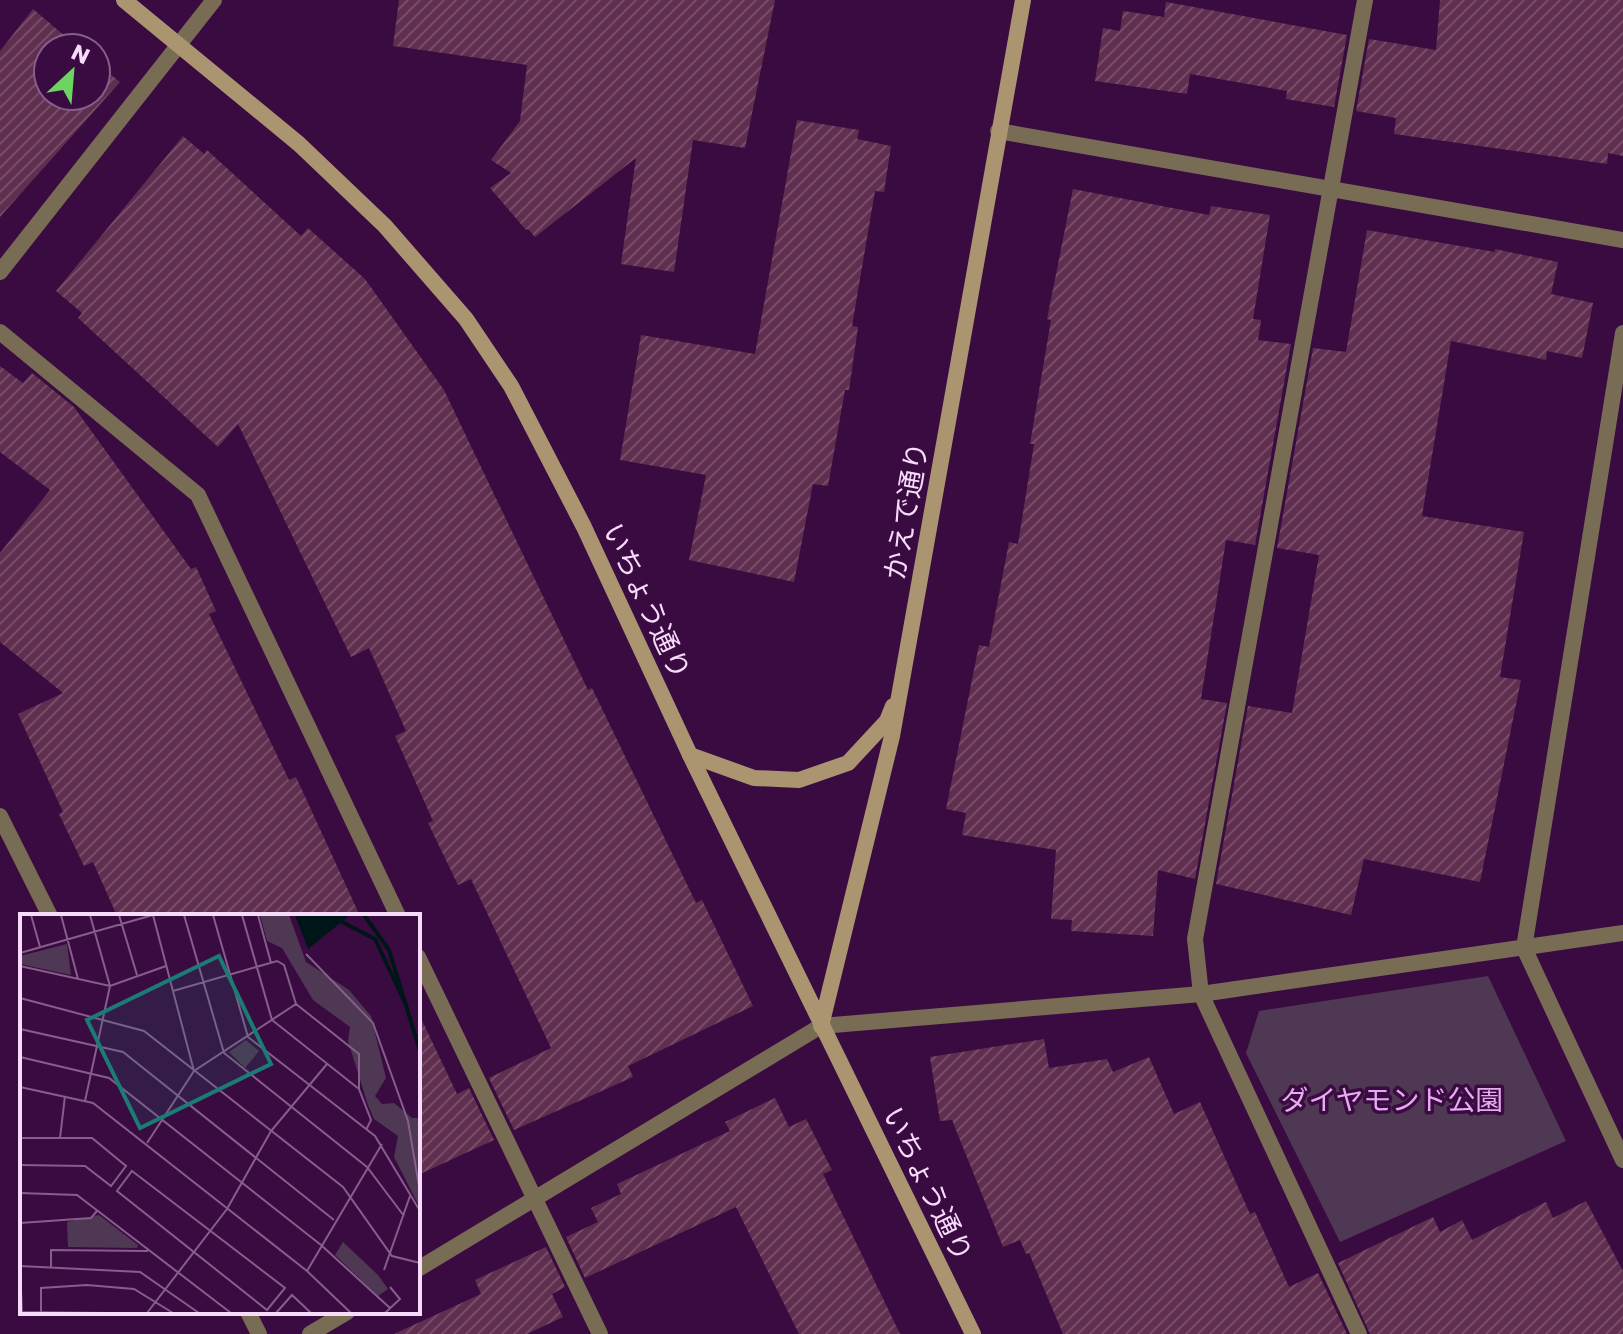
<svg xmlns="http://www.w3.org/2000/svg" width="1623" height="1334" viewBox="0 0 1623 1334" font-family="Poppins,'Noto Sans JP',sans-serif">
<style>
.park{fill:#4f3853}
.building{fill:url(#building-hatch)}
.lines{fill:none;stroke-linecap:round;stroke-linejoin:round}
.street{stroke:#796c55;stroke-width:16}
.secondary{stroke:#aa9570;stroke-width:16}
.labels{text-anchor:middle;stroke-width:7;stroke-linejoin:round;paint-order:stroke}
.street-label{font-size:28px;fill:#f7dbfb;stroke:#3a0b41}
.park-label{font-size:28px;fill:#e7abf1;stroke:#3a0b41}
.inset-river{fill:none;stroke:#001517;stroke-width:4}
.inset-road{fill:none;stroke:#865e8b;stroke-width:2}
.view{fill:#1b7b75;fill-opacity:0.15;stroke:#1b7b75;stroke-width:4}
.inset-edge{fill:none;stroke:#f7dbfb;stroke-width:4}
</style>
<defs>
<pattern id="building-hatch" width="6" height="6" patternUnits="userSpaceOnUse" patternTransform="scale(2)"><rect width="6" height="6" fill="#602e4f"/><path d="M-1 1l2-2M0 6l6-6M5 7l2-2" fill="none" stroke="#784c69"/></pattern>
</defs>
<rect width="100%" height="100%" fill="#3a0b41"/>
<!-- park -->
<polygon class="park" points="1488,976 1566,1141 1340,1242 1246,1053 1259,1011"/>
<!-- building -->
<g class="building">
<polygon points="399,0 775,0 745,148 693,140 674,272 621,264 636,158 535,237 528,229 526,230 490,188 511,173 491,160 520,121 527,65 393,46"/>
<polygon points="1440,0 1623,0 1623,156 1608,153 1607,164 1394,134 1396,118 1356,111 1369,39 1436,50"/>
<polygon points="1166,2 1347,35 1334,107 1286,99 1287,91 1190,74 1187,94 1095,81 1103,28 1120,31 1123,11 1164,17"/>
<polygon points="33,9 79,48 48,48 48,96 96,96 96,62 120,82 0,217 0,51"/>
<polygon points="797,120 859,130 857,139 891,146 884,192 875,191 852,326 858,327 849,390 845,390 828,486 813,484 794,582 689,560 706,475 620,460 641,335 755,354"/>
<polygon points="183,136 204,154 207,150 301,236 308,228 365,279 444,390 588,690 592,688 696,903 702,900 753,1006 628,1066 633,1077 514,1130 489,1078 551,1048 471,879 458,885 428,823 433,821 395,736 406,731 369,648 351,657 238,424 218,447 78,318 82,313 56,291"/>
<polygon points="1073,189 1209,215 1211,206 1270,215 1253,319 1261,320 1258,340 1291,344 1255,545 1226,540 1201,699 1227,703 1195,879 1158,870 1153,936 1071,931 1072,920 1051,919 1056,850 962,835 966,813 946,809 979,645 989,647 1009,542 1018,544 1034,444 1030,444 1051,320 1047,319"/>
<polygon points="1367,230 1495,252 1495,249 1558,262 1551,294 1593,303 1582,358 1547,351 1546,360 1451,341 1422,516 1524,532 1500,677 1521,680 1480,882 1364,859 1351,915 1216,884 1248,706 1292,713 1319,555 1277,548 1313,348 1346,352"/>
<polygon points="0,366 23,383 32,373 74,407 191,569 196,567 216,611 209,614 289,780 296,777 360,916 117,916 93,862 84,866 59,814 63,812 18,714 63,693 0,642 0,553 50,490 0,452"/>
<polygon points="418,1012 457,1094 469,1088 494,1140 418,1175"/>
<polygon points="1044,1039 1049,1068 1107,1059 1113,1072 1149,1057 1174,1114 1200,1102 1250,1214 1255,1212 1289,1287 1318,1273 1347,1334 1063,1334 1029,1253 1026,1254 1020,1240 1003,1247 952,1120 940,1121 930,1057"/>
<polygon points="775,1098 789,1127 806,1119 832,1170 823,1174 900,1334 799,1334 736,1207 585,1278 566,1237 598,1222 591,1208 621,1194 617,1184 730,1131 725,1122"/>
<polygon points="1586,1201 1623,1271 1623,1334 1370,1334 1338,1263 1433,1217 1440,1232 1462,1220 1472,1240 1546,1202 1553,1218"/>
<polygon points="546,1247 565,1287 552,1294 563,1317 527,1334 394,1334 481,1294 475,1280"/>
</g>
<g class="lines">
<!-- street -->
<g class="street">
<polyline points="998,131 1623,240"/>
<polyline points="0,272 214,0"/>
<polyline points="0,332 198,495 398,916"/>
<polyline points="1623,333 1524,948 1623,1160"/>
<polyline points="0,816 50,916"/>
<polyline points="418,957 600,1334"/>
<polyline points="418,1269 821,1026 1201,994 1623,933"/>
<polyline points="248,1312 259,1334"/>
<polyline points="310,1334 347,1312"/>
<polyline points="1359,1334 1201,994 1195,939 1365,0"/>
</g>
<!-- secondary -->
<g class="secondary">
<polyline points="124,0 299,144 385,226 466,319 511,386 584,527 690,755 973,1334"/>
<polyline points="690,755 754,778 799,780 848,763 887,721 893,706"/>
<polyline points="821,1026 892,736 1023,0"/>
</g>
</g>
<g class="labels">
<!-- street labels -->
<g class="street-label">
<text transform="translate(906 511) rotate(-80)" y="10">かえで通り</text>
<text transform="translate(647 601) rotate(65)" y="10">いちょう通り</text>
<text transform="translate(928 1184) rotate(64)" y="10">いちょう通り</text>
</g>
<!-- park labels -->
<g class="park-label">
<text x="1392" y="1110">ダイヤモンド公園</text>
</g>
</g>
<!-- overview -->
<g transform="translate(20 914)">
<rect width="400" height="400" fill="#3a0b41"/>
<path d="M240,1H269L286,48L329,76L351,102L366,164L355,182L362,190L374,189L392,204H400V294L374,243L378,222L354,205L348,191L328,127L330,113L293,86L262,34L247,27Z" fill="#4f3853"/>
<path d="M47,30L51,61L0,50V42ZM226,126L239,137L225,154L209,138ZM79,301L118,331L117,334L48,333L47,308ZM323,328L358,361L368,375L358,382L315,341Z" fill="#4f3853"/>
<path d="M275,1H326L328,3L288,35Z" fill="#001517"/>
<path class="inset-river" d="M344,1L369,36L400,137M322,8L355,25L385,89"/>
<path class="inset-road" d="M11,1L20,33M41,1L58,65M99,1L117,61M133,1L174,157M164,1L204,139L347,253L384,302M193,1L228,123L355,222L400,297M222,1L252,106L339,175M238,1L251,49M0,39L133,1M286,40L353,109L388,207L400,278M0,52L90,72L146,52M153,77L257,47L264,51L276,90L339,140V175L351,206L346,216M0,84L124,117L323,273L372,342L400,349M0,115L103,138L314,306M0,143L89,164L301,331L370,394M0,173L73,189L287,357L331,399M65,187L90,72L70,1M0,224H72L106,252L91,272L65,252L0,251M40,224L45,182M127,229L174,157L276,90M112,257L265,374L247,396L97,277ZM0,279L57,281L211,399M0,309L71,304L77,297M0,352L120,358L179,399M31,353V336L128,337M0,354L2,399M364,356L390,282M287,357L362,230M2,398L87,399M21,398V374L67,371L114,375L153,399M127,399L207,295L251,217L307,150M256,399L272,381L291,399M365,399L380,385L370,373"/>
<path class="view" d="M199,42L251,150L120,214L67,106Z"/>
<rect width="400" height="400" class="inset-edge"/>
</g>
<!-- north arrow -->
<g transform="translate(72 72) rotate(26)"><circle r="38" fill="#3a0b41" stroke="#865e8b" stroke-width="2"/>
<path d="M0-6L14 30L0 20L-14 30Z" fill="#6dd361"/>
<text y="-12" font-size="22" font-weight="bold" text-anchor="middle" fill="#f7dbfb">N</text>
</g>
</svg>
